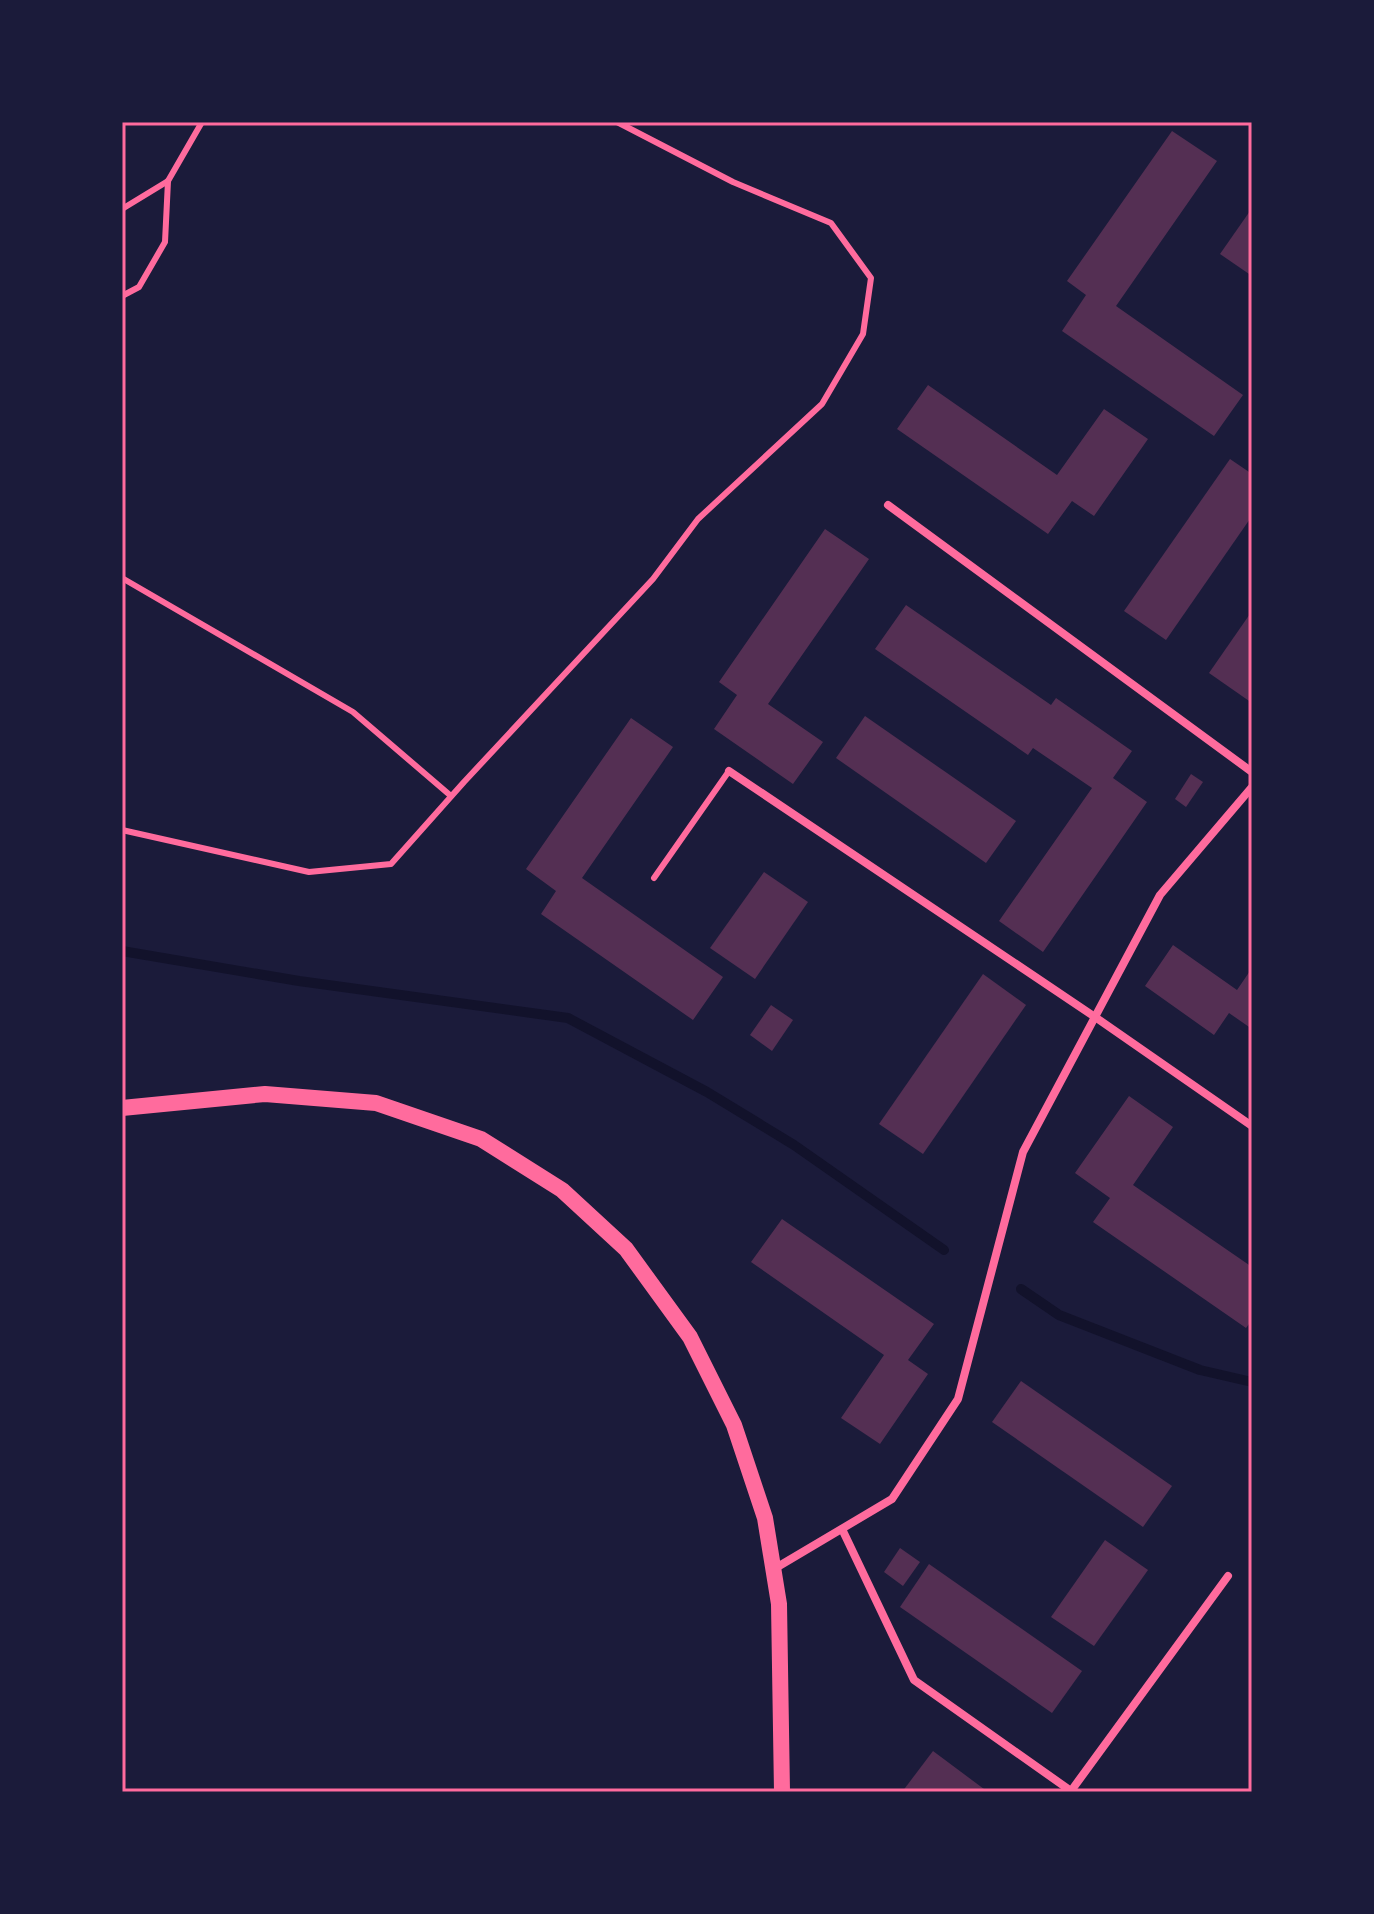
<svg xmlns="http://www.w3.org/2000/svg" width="1374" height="1914" viewBox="0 0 1374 1914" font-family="'Roboto Serif',serif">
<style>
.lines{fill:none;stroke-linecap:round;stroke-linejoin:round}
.stream{stroke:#12122b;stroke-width:10}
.building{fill:#542f53}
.service{stroke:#ff6b9d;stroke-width:6}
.minor{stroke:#ff6b9d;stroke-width:8}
.secondary{stroke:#ff6b9d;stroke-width:16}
.neatline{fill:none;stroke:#ff6b9d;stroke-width:3}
</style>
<rect width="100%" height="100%" fill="#1b1b3a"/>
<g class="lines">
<!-- stream -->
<g class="stream">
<polyline points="122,951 299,981 568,1018 707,1092 794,1145 944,1250"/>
<polyline points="1021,1289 1059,1315 1200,1370 1252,1382"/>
</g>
</g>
<!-- building -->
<g class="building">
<polygon points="1172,131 1217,161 1116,306 1243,395 1214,436 1062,331 1086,295 1067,281"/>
<polygon points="1250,211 1252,213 1252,276 1220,254"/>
<polygon points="928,385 1057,475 1104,409 1148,439 1094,516 1072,501 1048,534 897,429"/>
<polygon points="1230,459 1252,474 1252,516 1166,640 1124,611"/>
<polygon points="825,529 869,559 768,704 823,742 793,784 714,729 737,695 719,682"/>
<polygon points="906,605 1051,705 1056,698 1132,751 1113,778 1147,802 1043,952 999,921 1092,788 1033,748 1028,755 875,649"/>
<polygon points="1252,611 1252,703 1209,673"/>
<polygon points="865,716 1016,821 986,863 836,758"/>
<polygon points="631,718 673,747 582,878 723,977 693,1020 541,914 556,891 526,869"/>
<polygon points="1191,774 1203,782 1186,807 1175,799"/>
<polygon points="764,872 808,902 755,979 710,948"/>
<polygon points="1173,945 1237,990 1252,968 1252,1029 1229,1013 1214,1035 1145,986"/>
<polygon points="983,974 1026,1005 923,1154 879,1124"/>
<polygon points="771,1005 793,1020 772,1051 750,1035"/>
<polygon points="1129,1096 1173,1127 1133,1185 1252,1267 1252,1320 1246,1328 1093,1222 1110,1198 1075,1173"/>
<polygon points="782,1219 934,1324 908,1360 928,1374 880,1444 841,1418 884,1355 751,1262"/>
<polygon points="1021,1381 1172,1486 1143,1527 992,1422"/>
<polygon points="1105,1540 1148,1570 1094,1646 1051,1617"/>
<polygon points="900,1548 920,1562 903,1586 884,1572"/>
<polygon points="929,1564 1082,1671 1052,1713 900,1607"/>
<polygon points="933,1751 988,1792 902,1792"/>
</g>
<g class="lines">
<!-- service -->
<g class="service">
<polyline points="122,209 168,181 202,122"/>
<polyline points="122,296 139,287 165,242 168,181"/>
<polyline points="122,578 353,712 451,796"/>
<polyline points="122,830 309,872 391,864 464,782 653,579 698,519 822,404 863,334 871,278 831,223 733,182 617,122"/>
<polyline points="654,878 729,771"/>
</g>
<!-- minor -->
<g class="minor">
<polyline points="888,505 1252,772"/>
<polyline points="729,771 1095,1017 1252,1126"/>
<polyline points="842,1529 914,1680 1071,1791 1228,1576"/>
<polyline points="774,1569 892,1499 958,1399 1023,1152 1160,895 1252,787"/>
</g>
<!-- secondary -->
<polyline class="secondary" points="122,1108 265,1094 376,1103 481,1139 562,1190 626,1249 690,1337 734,1425 765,1518 779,1604 782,1792"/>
</g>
<!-- border -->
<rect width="1374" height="1914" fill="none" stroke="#1b1b3a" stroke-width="248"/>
<rect x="124" y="124" width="1126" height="1666" class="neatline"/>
</svg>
